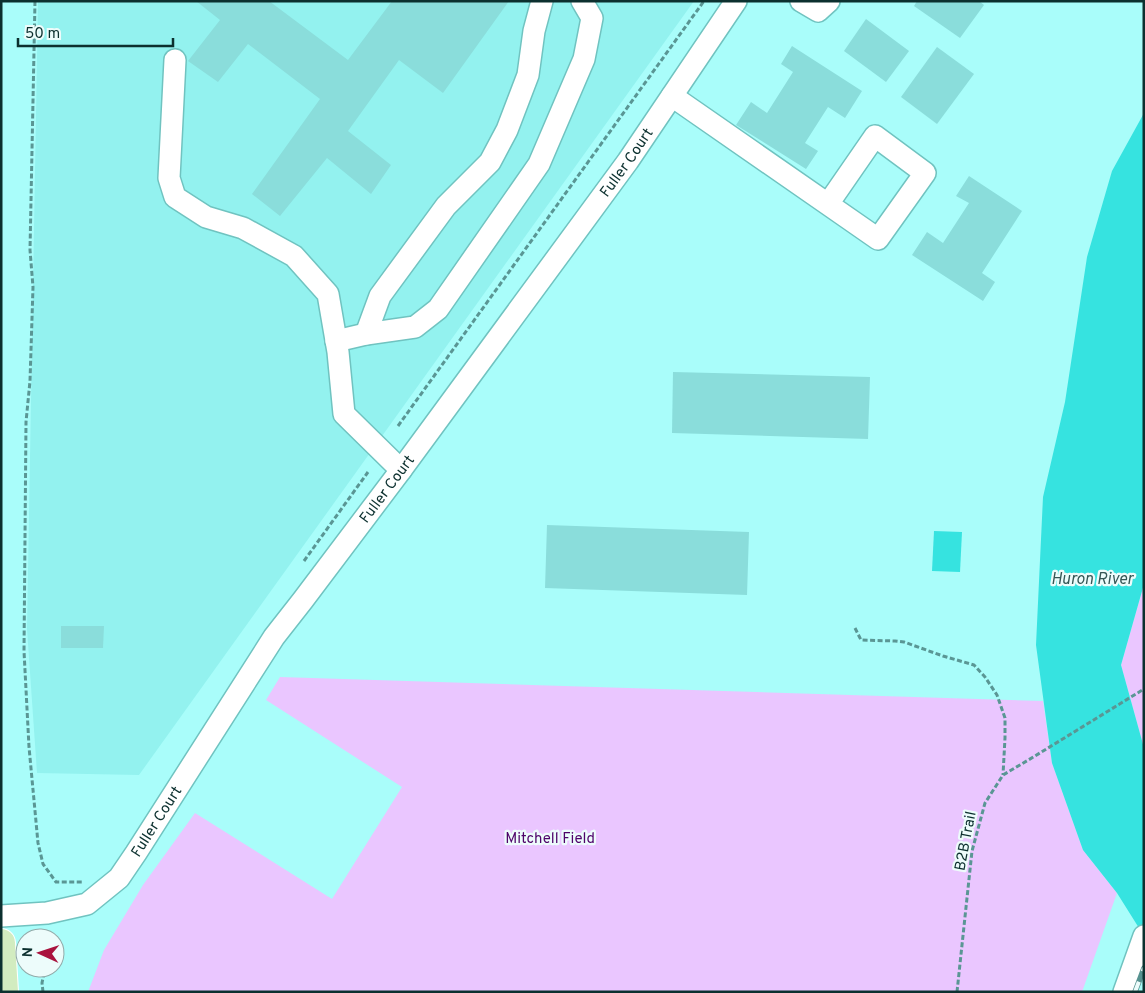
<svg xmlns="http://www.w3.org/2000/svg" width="1145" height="993" viewBox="0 0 1145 993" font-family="Overpass,sans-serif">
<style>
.built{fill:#93f2ef}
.green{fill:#eac6ff}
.water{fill:#36e3e0}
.building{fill:#8adddb}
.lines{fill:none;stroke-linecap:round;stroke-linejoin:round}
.minor-casing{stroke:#70c3c0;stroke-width:24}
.major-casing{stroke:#fff;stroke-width:30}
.path{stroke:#5a9694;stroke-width:3;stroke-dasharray:5 2.5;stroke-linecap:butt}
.minor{stroke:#fff;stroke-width:21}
.major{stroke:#d2ecc0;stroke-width:28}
.rail-casing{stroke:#579290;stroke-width:5.5}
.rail{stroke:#edfcfb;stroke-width:4;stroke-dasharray:11;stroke-linecap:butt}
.labels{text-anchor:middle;stroke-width:4.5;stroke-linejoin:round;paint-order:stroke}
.street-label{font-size:15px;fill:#0c302f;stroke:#edfcfb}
.park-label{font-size:15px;fill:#4e036a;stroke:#edfcfb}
.water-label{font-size:16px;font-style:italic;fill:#355756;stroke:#edfcfb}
</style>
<rect width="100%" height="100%" fill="#a9fdfa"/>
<!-- built -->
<polygon class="built" points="38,1 694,1 139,775 37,773 27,629"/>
<!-- green -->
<g class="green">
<polygon points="1144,584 1144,748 1121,665"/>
<polygon points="280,677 1043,701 1052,763 1083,850 1117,893 1082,992 88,992 104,950 143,885 195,813 332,899 402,787 266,700"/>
</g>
<!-- water -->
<g class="water">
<polygon points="1144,113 1144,584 1121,665 1144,748 1144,936 1117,893 1083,850 1052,763 1036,645 1043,497 1065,402 1087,257 1112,171"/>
<polygon points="934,531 962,532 960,572 932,571"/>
</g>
<!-- building -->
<g class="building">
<polygon points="196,1 269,1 348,60 392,1 509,1 443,93 399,60 348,131 391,165 371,194 327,158 280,216 252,194 320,99 248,44 218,82 188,61 220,20"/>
<polygon points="917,1 979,1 984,5 960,38 914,6"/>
<polygon points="866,19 909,51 886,82 844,51"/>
<polygon points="792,46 862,91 845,118 828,107 805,143 818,151 806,169 736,125 751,102 767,113 793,72 781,64"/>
<polygon points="937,47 974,74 937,124 901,97"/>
<polygon points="969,176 1022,211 982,273 995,282 983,301 912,255 927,232 943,243 969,203 956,196"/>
<polygon points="673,372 870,377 868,439 672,433"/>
<polygon points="547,525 749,532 747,595 545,588"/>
<polygon points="61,626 104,626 103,648 61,648"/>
</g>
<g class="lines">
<defs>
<g id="minor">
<polyline points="801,1 818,11 829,1"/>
<polyline points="175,60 169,178 175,197 206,217 243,228 294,256 328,294 338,352 344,414 401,470"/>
<polyline points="672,96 878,239 925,173 875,136 828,204"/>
<polyline points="366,334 380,296 446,206 490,162 507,130 528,75 534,31 542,1"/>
<polyline points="336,341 366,334 415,327 438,309 539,164 584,59 592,18 582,1"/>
<path id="s1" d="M1,916L47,913L87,904L119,878L136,853L274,637L303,600L401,470L628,161L736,1"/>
<polyline points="1124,992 1144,936"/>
</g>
<polyline id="major" points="1,943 4,992"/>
</defs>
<!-- minor casing -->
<use href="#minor" class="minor-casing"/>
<!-- major casing -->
<use href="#major" class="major-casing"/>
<!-- path -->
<g class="path">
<polyline points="35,1 30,250 33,287 30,381 26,422 24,651 29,747 38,843 43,864 56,882 82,882"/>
<polyline points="398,426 704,1"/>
<polyline points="304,561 368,472"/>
<polyline points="855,628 861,640 895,641 904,642 943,656 974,665 985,677 997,695 1005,718 1005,738 1003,775"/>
<polyline points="55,949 61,943"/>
<polyline points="43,992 42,983 45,968"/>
<polyline points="957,992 972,851 985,803 1003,775 1035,756 1144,689"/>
</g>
<!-- minor -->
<use href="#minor" class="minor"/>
<!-- major -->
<use href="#major" class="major"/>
<defs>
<polyline id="rail" points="1135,992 1144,968"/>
</defs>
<!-- rail casing -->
<use href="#rail" class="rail-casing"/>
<!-- rail -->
<use href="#rail" class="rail"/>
</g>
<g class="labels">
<!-- street labels -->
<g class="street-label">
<text dy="5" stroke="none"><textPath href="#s1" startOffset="1006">Fuller Court</textPath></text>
<text dy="5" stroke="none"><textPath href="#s1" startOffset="601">Fuller Court</textPath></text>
<text dy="5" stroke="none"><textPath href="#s1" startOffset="196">Fuller Court</textPath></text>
<text transform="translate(965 841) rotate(-79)" y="5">B2B Trail</text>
</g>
<!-- park labels -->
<g class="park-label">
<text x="550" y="843">Mitchell Field</text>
</g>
<!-- water labels -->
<g class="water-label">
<text x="1092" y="584">Huron River</text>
</g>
</g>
<!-- border -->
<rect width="1145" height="993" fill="none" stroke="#0c302f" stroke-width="5"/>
<!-- north arrow -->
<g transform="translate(40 953) rotate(273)"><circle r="24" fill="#edfcfb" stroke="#93aaa9"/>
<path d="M0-4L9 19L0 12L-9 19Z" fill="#a9133e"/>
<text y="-8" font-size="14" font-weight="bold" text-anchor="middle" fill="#0c302f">N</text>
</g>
<!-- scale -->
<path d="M18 38v8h155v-8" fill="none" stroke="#0c302f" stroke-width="2.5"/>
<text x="25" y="38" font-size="15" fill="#0c302f" stroke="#edfcfb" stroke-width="4" paint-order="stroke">50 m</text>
</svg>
